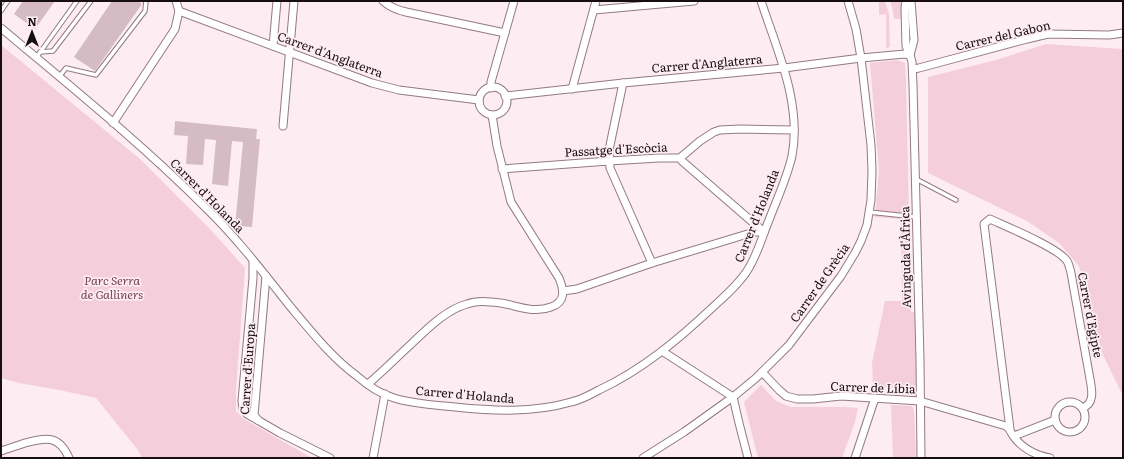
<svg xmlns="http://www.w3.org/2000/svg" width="1124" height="459" viewBox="0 0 1124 459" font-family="Literata,serif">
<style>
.green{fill:#f5cedb}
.building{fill:#d5bbc4}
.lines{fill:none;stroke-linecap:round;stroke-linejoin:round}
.service-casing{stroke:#927a82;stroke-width:5.5}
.minor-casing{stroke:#927a82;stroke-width:9}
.service{stroke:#fff;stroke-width:3.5}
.minor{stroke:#fff;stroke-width:7}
.labels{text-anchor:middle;stroke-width:3.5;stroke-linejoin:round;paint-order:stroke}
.street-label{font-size:12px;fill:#170e11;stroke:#fdedf2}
.park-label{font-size:12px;font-style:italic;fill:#7b4258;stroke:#fdedf2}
</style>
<rect width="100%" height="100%" fill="#fdedf2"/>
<!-- green -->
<g class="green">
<polygon points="879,1 885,1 889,14 890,47 886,48 886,14 879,15"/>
<polygon points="890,1 901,1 901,19 894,19 893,11"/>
<polygon points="1046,44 1123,49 1123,396 1102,353 1079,266 1059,243 1027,221 928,173 928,77 996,60"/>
<polygon points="1,45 140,159 210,229 245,268 236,390 236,411 244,419 312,458 142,458 138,450 96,398 59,390 19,383 1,378"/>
<polygon points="897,60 905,63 906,79 911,312 915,312 916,385 910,389 873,386 872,363 885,301 902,301 901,219 875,217 879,170 870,63"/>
<polygon points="761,385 776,401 791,407 844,407 858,408 855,422 842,458 758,458 744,402"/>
<polygon points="891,405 912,406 914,411 916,458 893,458"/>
</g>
<!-- building -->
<g class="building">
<polygon points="23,1 55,1 35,29 14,14"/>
<polygon points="112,1 138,1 142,4 95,71 74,57"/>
<polygon points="175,121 257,129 256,139 260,139 252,227 235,226 243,142 232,141 228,186 212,184 216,140 205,139 203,165 186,164 188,136 174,135"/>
</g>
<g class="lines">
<defs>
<g id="service">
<polyline points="1,11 8,1"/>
<polyline points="40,52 53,51 91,1"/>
<polyline points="36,58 77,1"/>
<polyline points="59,77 66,68 96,75 145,11 146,1"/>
<polyline points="916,179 956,200"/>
<polyline points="869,212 916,217"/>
</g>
<g id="minor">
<path d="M383,1C390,7 397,10 406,12L505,33"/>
<polyline points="906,1 905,8 906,46 910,55 912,62 913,85 920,359 921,458"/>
<polyline points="594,10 694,1"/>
<polyline points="179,11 372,83 399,90 479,100"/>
<path d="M1,28C70,86 141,143 205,207C236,237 262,271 289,305C310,330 331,357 357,376C367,385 381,394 394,398C413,404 435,405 455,407C494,411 533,413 571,402C581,400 590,395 599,390C642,370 679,339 713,307C725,296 738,285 747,271C757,256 762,237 769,220C777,199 787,178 792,156C802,103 777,50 761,1"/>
<polyline points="273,46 277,1"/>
<polyline points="910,55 914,40 911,1"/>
<polyline points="913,69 919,68 1027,39 1048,34 1109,35 1123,33"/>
<polyline points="623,83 609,150 610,168 652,263"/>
<circle cx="493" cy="101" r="14"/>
<polyline points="491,88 491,82 514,1"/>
<polyline points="572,89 596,1"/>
<polyline points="505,96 623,83 784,68 861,58 905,54 910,55"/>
<polyline points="113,123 175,29 179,11 176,1"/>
<polyline points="283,126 294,1"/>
<polyline points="680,158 682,161 764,232"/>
<polyline points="502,169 609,161 659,158 680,158 700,141 714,132 720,130 740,129 794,130"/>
<polyline points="253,261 253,278 242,401 243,408 247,414 280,433 330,458"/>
<polyline points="563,291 577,289 652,263 754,232 764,232"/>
<polyline points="662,351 733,397 739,423 748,458"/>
<path d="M762,372L779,390L786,396L797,399H813L841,396L920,401L1006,426C1010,429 1011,433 1014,437C1023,449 1035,455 1050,458"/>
<path d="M368,384C382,372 395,359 408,347C425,331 445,310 467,304C475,301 483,301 491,302C511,302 530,315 551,307C566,302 564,290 559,278L511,202L497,146L492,115"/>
<circle cx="1070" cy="417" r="15"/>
<polyline points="258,420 254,415 266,276"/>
<path d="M1010,429L984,224L990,219C1005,226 1059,248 1067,261C1069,264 1070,269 1071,273L1090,379C1092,390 1095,404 1082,408"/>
<polyline points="1014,436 1055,420"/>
<path d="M1,451C9,448 17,446 25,443C46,437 59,435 69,458"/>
<polyline points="373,458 385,394"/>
<polyline points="643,458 684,432 733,397 756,378 789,345 841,276 855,253 861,241 867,225 871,200 872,171 871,145 861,58 856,29 848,1"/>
<polyline points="855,458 875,398"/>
</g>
</defs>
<!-- service casing -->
<use href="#service" class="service-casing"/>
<!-- minor casing -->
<use href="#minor" class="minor-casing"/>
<!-- service -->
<use href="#service" class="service"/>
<!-- minor -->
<use href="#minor" class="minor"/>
</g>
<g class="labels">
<!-- street labels -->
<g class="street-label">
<text transform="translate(1003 36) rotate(-13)" y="4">Carrer del Gabon</text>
<text transform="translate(330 55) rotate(20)" y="4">Carrer d'Anglaterra</text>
<text transform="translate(707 64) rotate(-5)" y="4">Carrer d'Anglaterra</text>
<text transform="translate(616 150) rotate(-3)" y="4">Passatge d'Escòcia</text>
<text transform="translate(207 196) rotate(45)" y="4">Carrer d'Holanda</text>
<text transform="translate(757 216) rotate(-68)" y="4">Carrer d'Holanda</text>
<text transform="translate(906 257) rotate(-91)" y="4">Avinguda d'Àfrica</text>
<text transform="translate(820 283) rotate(-55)" y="4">Carrer de Grècia</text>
<text transform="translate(1090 315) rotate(79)" y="4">Carrer d'Egipte</text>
<text transform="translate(248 369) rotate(-86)" y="4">Carrer d'Europa</text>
<text transform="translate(873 388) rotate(2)" y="4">Carrer de Líbia</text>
<text transform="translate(465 395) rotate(5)" y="4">Carrer d'Holanda</text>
</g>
<!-- park labels -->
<g class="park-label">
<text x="112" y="285">Parc Serra<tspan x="112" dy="14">de Galliners</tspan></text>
</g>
</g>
<!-- border -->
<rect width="1124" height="459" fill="none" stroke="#170e11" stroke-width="4"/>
<!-- north arrow -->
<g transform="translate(32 32)" stroke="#fdedf2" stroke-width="3" paint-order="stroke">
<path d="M0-3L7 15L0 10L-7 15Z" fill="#170e11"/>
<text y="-6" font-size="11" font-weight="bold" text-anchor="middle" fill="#170e11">N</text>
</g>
</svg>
